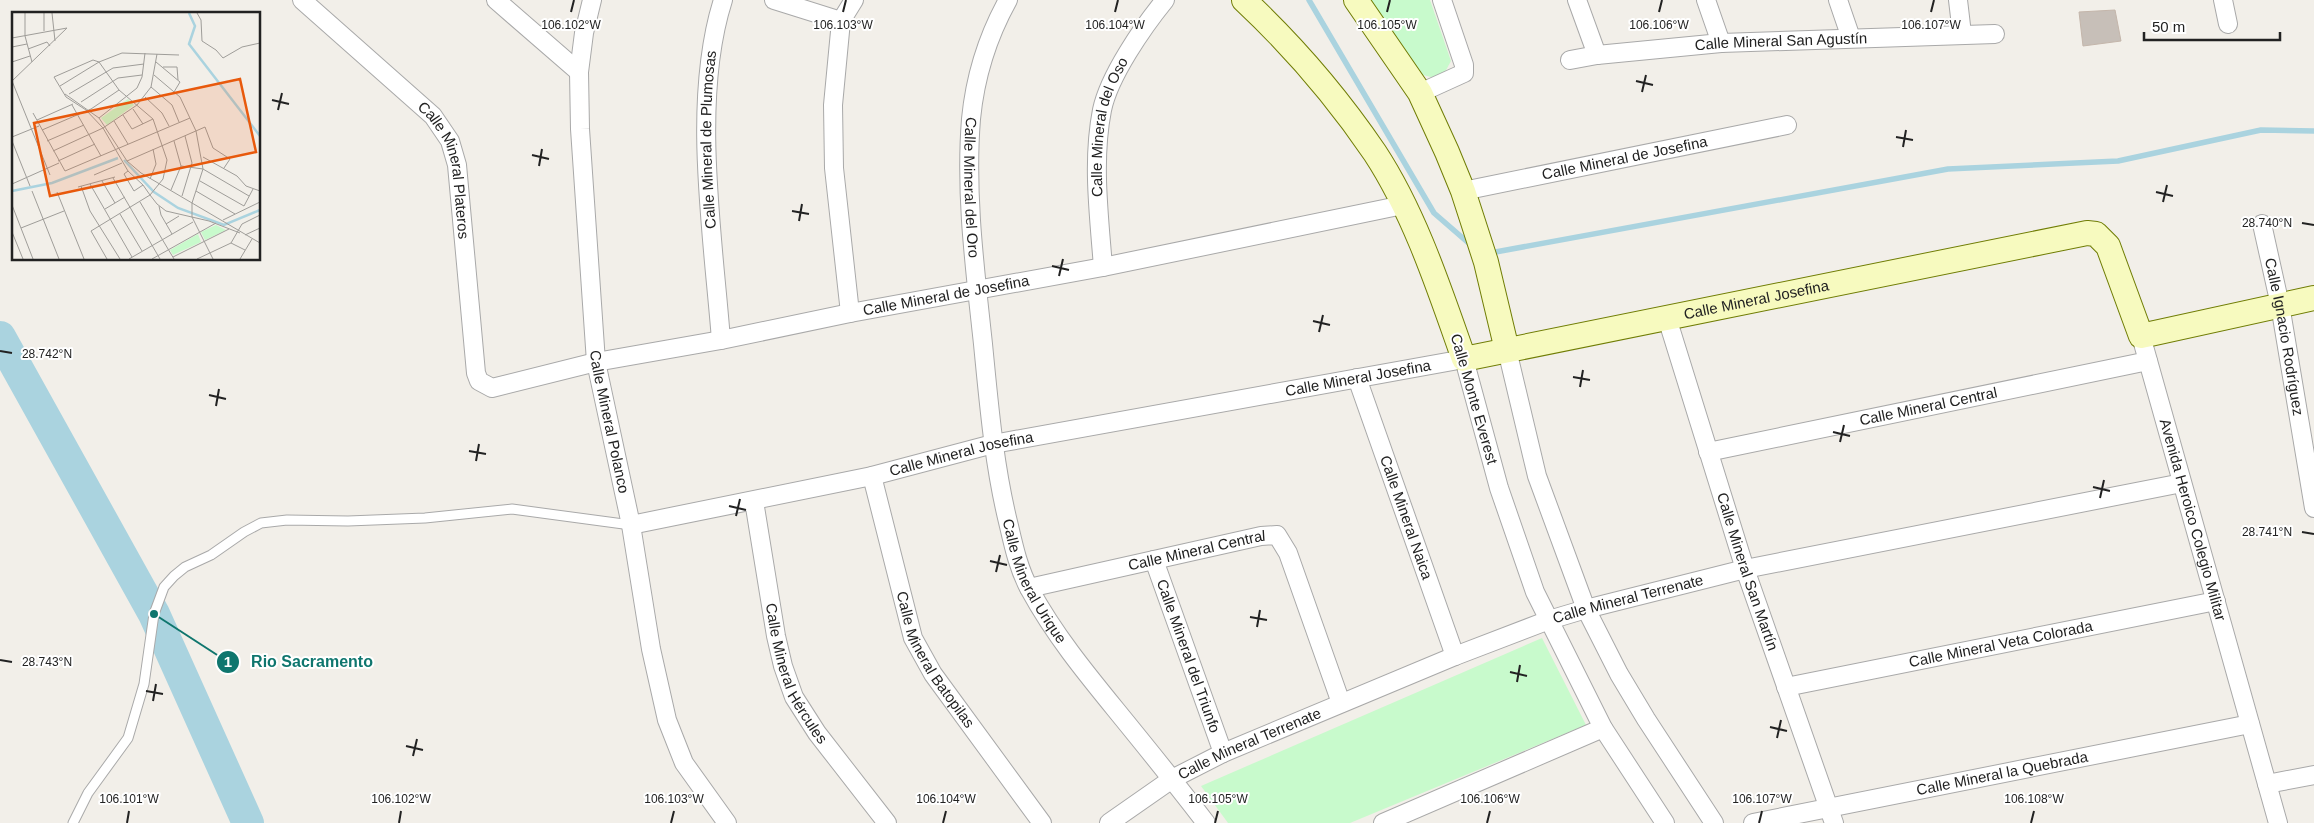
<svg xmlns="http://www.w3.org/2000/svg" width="2314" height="823" viewBox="0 0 2314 823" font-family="Helvetica,sans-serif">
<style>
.park{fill:#c8facc}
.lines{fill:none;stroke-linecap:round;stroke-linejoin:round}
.stream{stroke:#aad3df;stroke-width:5.5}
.river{stroke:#aad3df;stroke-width:32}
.building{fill:#c7bfb8;stroke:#c4b6ab}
.lane-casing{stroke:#a9a9a9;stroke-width:11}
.street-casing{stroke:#a9a9a9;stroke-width:20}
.secondary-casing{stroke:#707d05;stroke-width:26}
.lane{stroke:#fff;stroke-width:9}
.street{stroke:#fff;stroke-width:18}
.secondary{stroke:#f7fabf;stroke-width:24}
.ticks{fill:none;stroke:#222;stroke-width:2}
.labels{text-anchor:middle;stroke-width:4;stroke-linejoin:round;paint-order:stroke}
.street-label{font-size:15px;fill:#222;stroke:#fff}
.inset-river{fill:none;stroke:#aad3df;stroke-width:2.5}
.inset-road{fill:none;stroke:#9f9d99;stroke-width:1}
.view{fill:#e8590c;fill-opacity:0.15;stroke:#e8590c;stroke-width:2.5}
.inset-edge{fill:none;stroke:#222;stroke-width:2.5}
.ticks-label{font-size:12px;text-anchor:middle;fill:#222;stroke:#fff;stroke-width:4;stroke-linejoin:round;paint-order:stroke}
.leader{fill:none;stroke:#0f766e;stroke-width:2}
.callout-dot{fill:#0f766e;stroke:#fff;stroke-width:2}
.mark-label{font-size:15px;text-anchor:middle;font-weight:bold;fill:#fff}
.callout-label{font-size:16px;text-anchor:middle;font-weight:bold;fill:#0f766e;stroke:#fff;stroke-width:4;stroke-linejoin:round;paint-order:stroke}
</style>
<rect width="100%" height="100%" fill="#f2efe9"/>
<!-- park -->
<g class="park">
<polygon points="1371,0 1430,0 1451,61 1445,72 1435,78 1423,75"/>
<polygon points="1542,638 1586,725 1350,823 1228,823 1201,786"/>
</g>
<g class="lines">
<!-- stream -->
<g class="stream">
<polyline points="1309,0 1434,213 1472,246"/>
<polyline points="1490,253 1948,169 2118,161 2261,130 2314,131"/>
</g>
<!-- river -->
<polyline class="river" points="0,337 154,614 248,823"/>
</g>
<!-- building -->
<polygon class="building" points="2115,10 2121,41 2083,46 2079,12"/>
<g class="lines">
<defs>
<polyline id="lane" points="73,823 88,793 128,738 144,684 154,614 164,587 174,576 185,567 211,555 244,532 261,523 287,520 348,521 425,518 512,509 631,525"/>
<g id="street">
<path id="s1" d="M302,0L433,116L450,141L457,165L476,373L479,381L492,388L596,362L721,340L850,313L1103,267L1403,205"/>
<polyline points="496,0 579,72"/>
<path id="s2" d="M592,0L584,33L579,72L580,129L596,362L631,525L651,649L667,720L684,763L727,823"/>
<polyline points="774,0 841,21"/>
<path id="s3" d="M1008,0C988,36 975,78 971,119C965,194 975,269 983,344C989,405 994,466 1009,526C1014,548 1019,570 1030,590C1054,634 1085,672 1116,710C1147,748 1177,785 1206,823"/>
<polyline points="1577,0 1597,55"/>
<polyline points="1706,0 1721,43"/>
<polyline points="1838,0 1851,38"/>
<polyline points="1958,0 1962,34"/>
<polyline points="2223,0 2228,24"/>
<path id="s4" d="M1570,60L1597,55L1721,43L1995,34"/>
<polyline points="1420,93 1464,73 1464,65 1442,0"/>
<path id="s5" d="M1463,191L1787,125"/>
<path id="s6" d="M2262,224L2280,305L2314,508"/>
<path id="s7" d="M1103,267C1099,215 1092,161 1102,110C1109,76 1143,27 1165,0"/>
<polyline points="850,313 834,168 833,105 841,21 854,0"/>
<path id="s8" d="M1667,318L1745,569L1834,823"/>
<path id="s9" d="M2141,336L2278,823"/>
<path id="s10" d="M721,340C713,235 691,100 723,0"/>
<polyline points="1507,350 1537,476 1586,609 1619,674 1646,719 1714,823"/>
<path id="s11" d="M1357,378L1455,656"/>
<path id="s12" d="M1708,452L2148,361"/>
<path id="s13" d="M872,476L913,638L933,674L1042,823"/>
<path id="s14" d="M754,501L776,636L783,666L794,697L817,733L887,823"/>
<path id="s15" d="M631,525L872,476L993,444L1464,359L1499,488L1535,592L1603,728L1665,823"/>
<path id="s16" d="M1154,560L1223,753"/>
<path id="s17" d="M1029,588L1261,536L1277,535L1288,553L1341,703"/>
<path id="s18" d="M1786,687L2216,601"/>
<polyline points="2267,784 2314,775"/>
<path id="s19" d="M1109,823L1172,779L1223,753L1455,656L1549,620L1586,609L1745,569L2182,483"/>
<polyline points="1383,823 1603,728"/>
<path id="s20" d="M1753,823L2250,724"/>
</g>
<g id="secondary">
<path id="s21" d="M1244,0C1293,46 1337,97 1375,153C1415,214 1440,291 1464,359L2087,233L2096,234L2108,246L2141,336L2314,298"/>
<polyline points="1356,0 1420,93 1447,152 1463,191 1486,262 1507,350"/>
</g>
</defs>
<!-- lane casing -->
<use href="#lane" class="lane-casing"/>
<!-- street casing -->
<use href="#street" class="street-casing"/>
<!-- secondary casing -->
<use href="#secondary" class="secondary-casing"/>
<!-- lane -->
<use href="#lane" class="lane"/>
<!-- street -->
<use href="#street" class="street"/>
<!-- secondary -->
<use href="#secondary" class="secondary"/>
</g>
<!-- ticks -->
<path class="ticks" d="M571,12L574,0M843,12L846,0M1115,12L1118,0M1387,12L1390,0M1659,12L1662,0M1931,12L1934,0M1636,81L1653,85M1642,92L1646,75M272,100L289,104M278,110L282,93M1896,137L1913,140M1903,147L1906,130M532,155L549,159M539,166L542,149M2156,192L2173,196M2163,202L2167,185M792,211L809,214M799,221L802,204M2302,223L2314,225M1052,266L1069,270M1059,276L1063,259M1313,321L1330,325M1319,332L1323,315M0,351L12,353M1573,377L1590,380M1580,387L1583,370M209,395L226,399M216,406L219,389M1833,432L1850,436M1840,442L1844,425M469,451L486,454M476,461L479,444M2093,487L2110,491M2100,498L2104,480M729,506L746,510M736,516L740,499M2302,532L2314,534M990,561L1007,565M996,572L1000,555M1250,617L1267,620M1257,627L1260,610M0,660L12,662M1510,672L1527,676M1517,682L1520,665M146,691L163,694M153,701L156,684M1770,727L1787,731M1777,738L1781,720M406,746L423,750M413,756L417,739M127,823L129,811M399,823L401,811M671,823L674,811M943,823L946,811M1215,823L1218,811M1487,823L1490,811M1759,823L1762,811M2031,823L2034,811"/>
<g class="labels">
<!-- street labels -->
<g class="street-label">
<text dy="5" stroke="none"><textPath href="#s4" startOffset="212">Calle Mineral San Agustín</textPath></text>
<text dy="5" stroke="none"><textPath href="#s7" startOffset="142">Calle Mineral del Oso</textPath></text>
<text dy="5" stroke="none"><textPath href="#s10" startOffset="201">Calle Mineral de Plumosas</textPath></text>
<text dy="5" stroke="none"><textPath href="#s5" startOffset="165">Calle Mineral de Josefina</textPath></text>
<text dy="5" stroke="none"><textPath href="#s1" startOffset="231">Calle Mineral Plateros</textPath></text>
<text dy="5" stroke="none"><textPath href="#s3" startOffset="194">Calle Mineral del Oro</textPath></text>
<text dy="5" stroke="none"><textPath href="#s1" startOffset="926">Calle Mineral de Josefina</textPath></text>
<text dy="5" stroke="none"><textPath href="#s21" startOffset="725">Calle Mineral Josefina</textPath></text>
<text dy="5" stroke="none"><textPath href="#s6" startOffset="115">Calle Ignacio Rodríguez</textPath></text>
<text dy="5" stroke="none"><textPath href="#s15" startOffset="742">Calle Mineral Josefina</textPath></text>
<text transform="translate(1474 399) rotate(74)" y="5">Calle Monte Everest</text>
<text dy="5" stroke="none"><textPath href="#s12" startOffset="225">Calle Mineral Central</textPath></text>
<text dy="5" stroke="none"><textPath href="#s2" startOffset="425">Calle Mineral Polanco</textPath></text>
<text dy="5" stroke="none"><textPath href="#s15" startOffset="338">Calle Mineral Josefina</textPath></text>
<text dy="5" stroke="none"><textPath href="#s11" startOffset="148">Calle Mineral Naica</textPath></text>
<text dy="5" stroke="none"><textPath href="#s9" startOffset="191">Avenida Heroico Colegio Militar</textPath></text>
<text dy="5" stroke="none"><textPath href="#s17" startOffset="172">Calle Mineral Central</textPath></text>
<text dy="5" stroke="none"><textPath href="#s8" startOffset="266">Calle Mineral San Martín</textPath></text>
<text dy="5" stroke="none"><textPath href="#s3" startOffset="596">Calle Mineral Urique</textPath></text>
<text dy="5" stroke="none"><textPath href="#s19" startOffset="568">Calle Mineral Terrenate</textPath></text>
<text dy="5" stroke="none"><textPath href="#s18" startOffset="219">Calle Mineral Veta Colorada</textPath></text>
<text dy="5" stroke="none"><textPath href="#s16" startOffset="102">Calle Mineral del Triunfo</textPath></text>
<text dy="5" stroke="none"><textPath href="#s13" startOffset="196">Calle Mineral Batopilas</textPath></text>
<text dy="5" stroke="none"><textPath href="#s14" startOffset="179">Calle Mineral Hércules</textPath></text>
<text dy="5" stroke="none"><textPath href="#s19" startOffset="162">Calle Mineral Terrenate</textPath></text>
<text dy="5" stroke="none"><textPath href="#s20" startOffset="254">Calle Mineral la Quebrada</textPath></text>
</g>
</g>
<!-- overview -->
<g transform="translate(12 12)">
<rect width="248" height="248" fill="#f2efe9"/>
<path d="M116,87L122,93L95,113L89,106ZM204,213L214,218L193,228L189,220ZM186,222L189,230L161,243L158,238Z" fill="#c8facc"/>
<path class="inset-river" d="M177,1L183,14L177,32L248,124M112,148L142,180L166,196L212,213L248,198M0,179L40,171L106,146"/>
<path class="inset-road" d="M13,1V24L20,50M32,1V19M40,1L43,29M185,1L189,8L190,29L204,38L211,46L230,35L248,31M0,26L55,16M0,35L15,32M16,37L35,30L38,34M0,50L18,44M144,50L168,70L162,80M151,55H165L166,68M142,63L168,85L184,119L191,157L180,191V205L201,247M48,74L87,50L110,41L167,43M139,75L160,93L167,110M53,82L87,106L115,149L129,161L248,231M57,82L101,56L132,52M133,85L150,101L157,114M69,90L106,66L130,63M60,93L89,144M121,97L131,112M21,101L53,159L178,106M111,103L120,117L141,107M87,106L125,76L130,65L133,41M25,108L61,92M102,109L116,132M30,118L79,97L107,78M0,125L27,114M0,129L18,174M35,129L72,113M41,139L91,116L125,93L139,75L145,42M191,145L225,164L234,174L248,179M46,149L83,132M115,149L193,115L201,136L218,147L212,156M169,154L191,157L237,184M116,159L112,162L122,179L131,173M38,163L0,69L55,16M82,163L110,151M101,166L148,247M138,167L144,152L141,137M90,169L103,191M188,169L232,194M0,172L47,151M78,172L120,245M69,174L78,199L108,247M66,175L103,165M159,178L169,154L162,129M20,179L47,247M184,179L223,202M45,180L72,247M170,184L180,151L173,124M128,190L162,247M0,193L21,247M147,194L149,203L160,222M232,194L241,177M93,197L113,185M108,202L130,239M211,208L248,190M154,212L167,204M9,216L52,199M0,220L11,247M233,223L248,216M219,231L230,212L248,203M219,231L233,238M161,245L217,217M95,247L79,219L138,183L151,167L155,148L141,107L107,78L87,50L81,48L42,65L54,85L74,98L91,116L116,159L131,173L138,183L145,192L154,199L197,209L228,221M117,247L181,210M140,247L204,211M185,247L219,231M228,247L240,227"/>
<path class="view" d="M228,67L244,140L38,184L22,111Z"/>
<rect width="248" height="248" class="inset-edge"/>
</g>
<g class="ticks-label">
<text x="571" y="29">106.102°W</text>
<text x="843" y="29">106.103°W</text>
<text x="1115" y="29">106.104°W</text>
<text x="1387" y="29">106.105°W</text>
<text x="1659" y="29">106.106°W</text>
<text x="1931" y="29">106.107°W</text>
<text x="2267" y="227">28.740°N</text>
<text x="47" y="358">28.742°N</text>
<text x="2267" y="536">28.741°N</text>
<text x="47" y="666">28.743°N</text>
<text x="129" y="803">106.101°W</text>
<text x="401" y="803">106.102°W</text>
<text x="674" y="803">106.103°W</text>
<text x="946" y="803">106.104°W</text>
<text x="1218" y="803">106.105°W</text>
<text x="1490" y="803">106.106°W</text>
<text x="1762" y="803">106.107°W</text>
<text x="2034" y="803">106.108°W</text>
</g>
<!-- callouts -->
<path class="leader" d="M154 614L228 662"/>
<g class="callout-dot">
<circle cx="154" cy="614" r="5"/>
<circle cx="228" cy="662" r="12"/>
</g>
<g class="mark-label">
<text x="228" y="667">1</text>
</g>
<g class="callout-label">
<text x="312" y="667">Rio Sacramento</text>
</g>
<!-- scale -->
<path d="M2144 32v8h136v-8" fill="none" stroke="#222222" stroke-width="2.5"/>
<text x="2152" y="32" font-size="15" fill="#222222" stroke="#ffffff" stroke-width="4" paint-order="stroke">50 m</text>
</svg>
